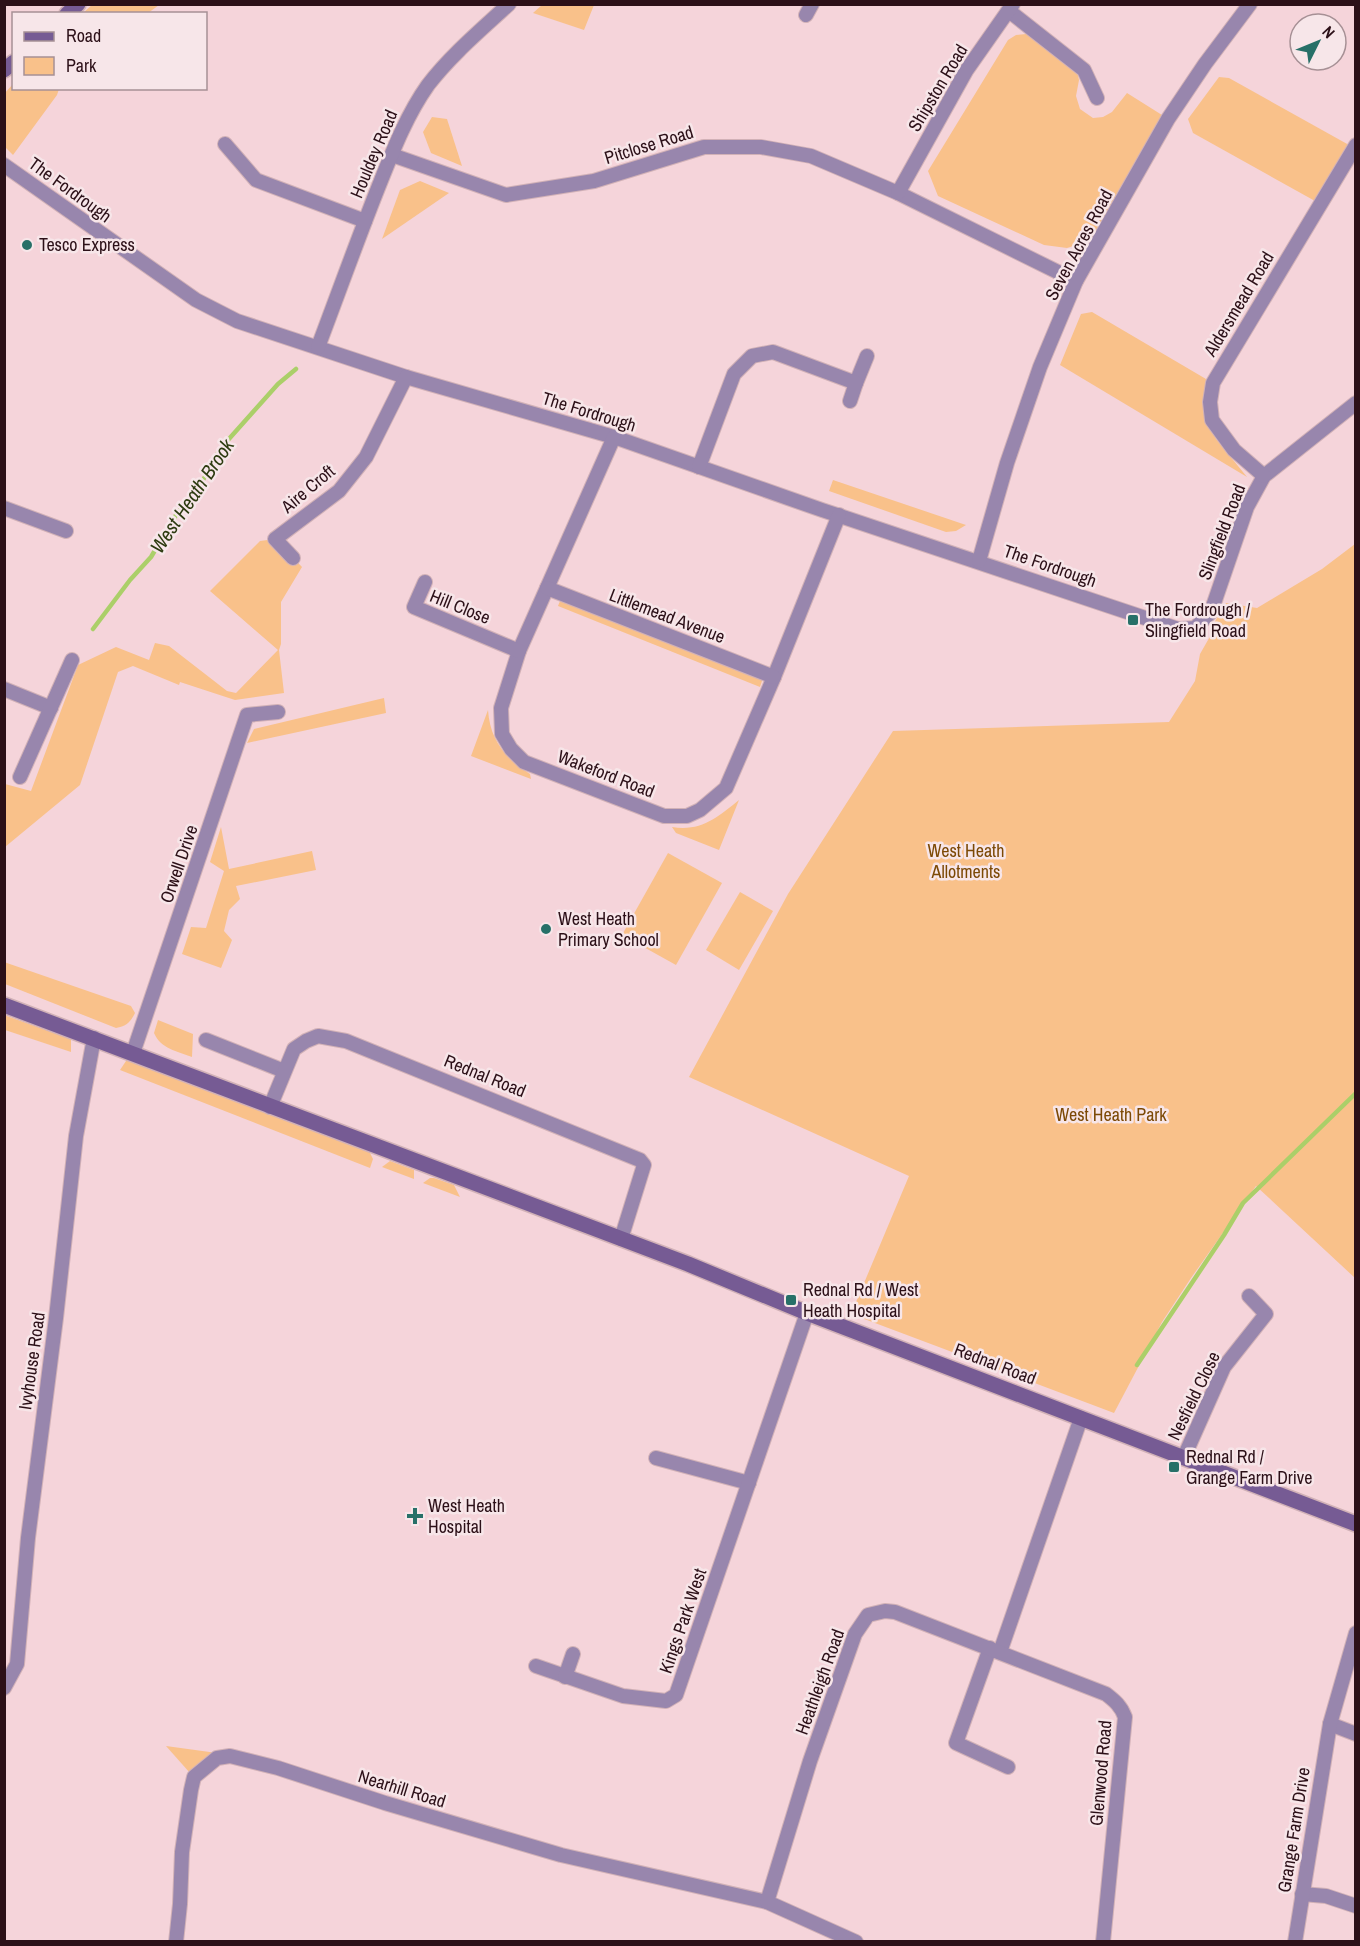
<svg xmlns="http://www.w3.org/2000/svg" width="1360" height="1946" viewBox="0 0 1360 1946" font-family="'Archivo Narrow',sans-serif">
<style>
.green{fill:#f9c18a}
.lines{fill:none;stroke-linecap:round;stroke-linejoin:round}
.stream{stroke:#abcf69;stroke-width:4.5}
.street-casing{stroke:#d1b1b7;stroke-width:16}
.secondary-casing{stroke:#d1b1b7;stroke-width:18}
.street{stroke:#9886ad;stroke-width:14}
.secondary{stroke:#765b94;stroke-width:15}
.poi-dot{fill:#277068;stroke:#f7e6e9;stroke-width:2}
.labels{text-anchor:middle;stroke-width:5;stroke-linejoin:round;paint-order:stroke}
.street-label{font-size:18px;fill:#2c1018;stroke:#f7e6e9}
.poi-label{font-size:18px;fill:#2c1018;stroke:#f7e6e9;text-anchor:start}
.park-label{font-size:18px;fill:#7c4905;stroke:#f7e6e9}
.water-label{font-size:20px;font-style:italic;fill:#2d3b10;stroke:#f7e6e9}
</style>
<rect width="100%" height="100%" fill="#f5d4da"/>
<!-- green -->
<g class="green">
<polygon points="93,4 159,4 159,5 148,13 83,13"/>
<polygon points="542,5 542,4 594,5 584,30 533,13"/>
<polygon points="1026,34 1034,36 1076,67 1079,80 1076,96 1080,109 1093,118 1103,117 1112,112 1127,93 1162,115 1090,241 1067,248 1044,245 938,196 928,171 1008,40 1016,35"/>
<polygon points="1219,77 1229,78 1349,145 1315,201 1193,133 1188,119"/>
<polygon points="13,84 14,88 59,89 57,95 13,155 5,147 4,94"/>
<polygon points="432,117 447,119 462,166 431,153 423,132"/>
<polygon points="420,181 449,193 382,239 400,190"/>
<polygon points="1092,312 1206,379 1204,405 1216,439 1247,477 1060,365 1081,314"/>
<polygon points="833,480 966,525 956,531 946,532 829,491"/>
<polygon points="275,539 302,567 281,602 281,644 279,650 284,693 235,700 180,682 179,685 133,666 118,672 80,785 5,847 5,784 31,791 78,665 116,647 149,660 155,643 169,646 227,691 236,693 278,650 210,591 260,541"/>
<polygon points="1355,544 1355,1278 1256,1186 1191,1278 1162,1322 1114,1413 851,1314 909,1176 689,1077 788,894 893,731 1169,722 1195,681 1200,654 1212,633 1214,623 1226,603 1257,608 1322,569"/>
<polygon points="562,596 764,675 760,687 558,606"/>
<polygon points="384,698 386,713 247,743 254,729"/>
<path d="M488,710C490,740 505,758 530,774L531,779L471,756Z"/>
<path d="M739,800L719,850L676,833L672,827C701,832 718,817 739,800Z"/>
<polygon points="221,827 229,869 312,851 316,870 236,886 240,899 229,910 224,931 232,940 221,968 182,954 191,927 206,928 224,871 210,862"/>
<polygon points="668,853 722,883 676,965 622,935"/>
<polygon points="740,892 773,911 739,970 706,950"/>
<path d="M4,962L131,1006L135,1013C130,1023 126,1026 116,1028L5,984Z"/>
<polygon points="4,1015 71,1039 71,1052 5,1030"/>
<path d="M158,1020L193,1034L192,1057C177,1051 161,1049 154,1033Z"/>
<polygon points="128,1058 369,1151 373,1159 370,1168 120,1070"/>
<polygon points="390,1161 414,1170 414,1179 382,1167"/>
<polygon points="430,1178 434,1178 454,1185 460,1197 423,1183"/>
<polygon points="166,1746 217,1753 190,1773"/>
</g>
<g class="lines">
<!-- stream -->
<g class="stream">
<polyline points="93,629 130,580 151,557 179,510 202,482 220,449 278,384 296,369"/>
<polyline points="1137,1365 1224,1235 1243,1203 1356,1093"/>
</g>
<defs>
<g id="street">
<polyline points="1009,11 1084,70 1097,98"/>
<polyline points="806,15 812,4"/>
<polyline points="225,144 256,180 365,221"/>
<polyline points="392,155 506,195 594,181 704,147 761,147 811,156 898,193 1076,281"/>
<polyline points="4,165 196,300 237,321 406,377 614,437 822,510 1178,629 1195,628 1211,612 1247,507 1264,476 1356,403"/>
<polyline points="898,193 966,71 1013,4"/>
<path d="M318,347C338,294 357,241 378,188C392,153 406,116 428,85C451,55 481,30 509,4"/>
<polyline points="856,383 867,356"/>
<polyline points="614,437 519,651 501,708 502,734 511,749 524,762 664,816 687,816 700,810 726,788 774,677 839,515"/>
<polyline points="699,467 734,374 752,356 773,352 856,383 850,401"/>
<polyline points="1264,476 1234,450 1212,420 1210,402 1213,383 1356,145"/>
<polyline points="4,508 66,531"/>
<polyline points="293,558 275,539 339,491 366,457 406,377"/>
<polyline points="979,561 1007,463 1040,367 1076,281 1168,119 1205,64 1250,4"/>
<polyline points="425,582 414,607 519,651"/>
<polyline points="547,588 774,677"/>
<polyline points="4,689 51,708"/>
<polyline points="20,777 72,660"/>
<polyline points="206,1040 284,1071"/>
<polyline points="133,1053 247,715 278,712"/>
<polyline points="270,1107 294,1049 306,1041 318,1036 346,1041 640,1160 644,1165 621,1239"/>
<polyline points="1184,1457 1224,1367 1266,1314 1249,1296"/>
<polyline points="656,1458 749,1483"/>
<polyline points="990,1648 956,1743 1008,1767"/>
<polyline points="1000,1652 1081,1418"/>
<polyline points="536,1666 623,1696 666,1701 676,1695 807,1313"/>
<polyline points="565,1677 573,1654"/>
<polyline points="4,1688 17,1664 28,1538 56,1318 76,1136 94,1038"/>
<polyline points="1330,1724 1356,1734"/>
<polyline points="1302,1894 1326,1896 1356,1906"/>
<polyline points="176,1942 180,1904 182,1852 191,1790 194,1777 217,1758 230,1756 278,1768 385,1803 561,1855 767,1902"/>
<path d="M856,1942L767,1902L810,1761L855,1634L868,1615L885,1611L895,1612L1106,1694C1115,1701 1121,1706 1125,1717L1103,1942"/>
<polyline points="1295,1942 1330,1724 1356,1633"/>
</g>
<g id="secondary">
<polyline points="67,14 78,4"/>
<polyline points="4,70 14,62"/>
<polyline points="4,1005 688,1264 807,1313 1356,1524"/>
</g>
</defs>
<!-- street casing -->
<use href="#street" class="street-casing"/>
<!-- secondary casing -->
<use href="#secondary" class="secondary-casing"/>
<!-- street -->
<use href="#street" class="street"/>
<!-- secondary -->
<use href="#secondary" class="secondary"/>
</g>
<!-- markers -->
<g class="poi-dot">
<circle cx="27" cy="245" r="6"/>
<rect x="1127" y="614" width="12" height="12" rx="3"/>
<circle cx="546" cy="929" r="6"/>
<rect x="785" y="1294" width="12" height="12" rx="3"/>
<rect x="1168" y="1461" width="12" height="12" rx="3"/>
<path d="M412 1507h6v6h6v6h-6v6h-6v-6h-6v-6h6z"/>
</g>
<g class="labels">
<!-- street labels -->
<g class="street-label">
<text transform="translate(938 88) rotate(-59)" y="6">Shipston Road</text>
<text transform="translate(649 145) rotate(-17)" y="6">Pitclose Road</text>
<text transform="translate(374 154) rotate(-67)" y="6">Houldey Road</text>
<text transform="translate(70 190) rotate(36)" y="6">The Fordrough</text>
<text transform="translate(1079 245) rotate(-62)" y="6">Seven Acres Road</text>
<text transform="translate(1239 304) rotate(-59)" y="6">Aldersmead Road</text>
<text transform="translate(589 412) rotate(17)" y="6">The Fordrough</text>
<text transform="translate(308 489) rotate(-40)" y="6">Aire Croft</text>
<text transform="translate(1222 532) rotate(-69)" y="6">Slingfield Road</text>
<text transform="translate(1050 566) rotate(19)" y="6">The Fordrough</text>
<text transform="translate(460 607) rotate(22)" y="6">Hill Close</text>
<text transform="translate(667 616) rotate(21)" y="6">Littlemead Avenue</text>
<text transform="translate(606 774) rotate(21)" y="6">Wakeford Road</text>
<text transform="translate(179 864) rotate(-71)" y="6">Orwell Drive</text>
<text transform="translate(485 1076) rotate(22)" y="6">Rednal Road</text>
<text transform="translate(32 1361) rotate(-82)" y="6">Ivyhouse Road</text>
<text transform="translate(995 1364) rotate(21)" y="6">Rednal Road</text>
<text transform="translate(1194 1396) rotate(-64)" y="6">Nesfield Close</text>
<text transform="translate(683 1621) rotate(-71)" y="6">Kings Park West</text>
<text transform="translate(820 1682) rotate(-70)" y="6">Heathleigh Road</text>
<text transform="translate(1101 1773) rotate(-85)" y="6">Glenwood Road</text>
<text transform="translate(402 1789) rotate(17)" y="6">Nearhill Road</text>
<text transform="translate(1294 1830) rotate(-81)" y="6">Grange Farm Drive</text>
</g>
<!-- poi labels -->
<g class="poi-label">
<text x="39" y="251">Tesco Express</text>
<text x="1145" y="616">The Fordrough /<tspan x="1145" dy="21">Slingfield Road</tspan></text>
<text x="558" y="925">West Heath<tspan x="558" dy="21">Primary School</tspan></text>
<text x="803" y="1296">Rednal Rd / West<tspan x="803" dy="21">Heath Hospital</tspan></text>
<text x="1186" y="1463">Rednal Rd /<tspan x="1186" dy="21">Grange Farm Drive</tspan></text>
<text x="428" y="1512">West Heath<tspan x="428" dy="21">Hospital</tspan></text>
</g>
<!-- park labels -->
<g class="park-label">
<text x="966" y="857">West Heath<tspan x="966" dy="21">Allotments</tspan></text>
<text x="1111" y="1121">West Heath Park</text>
</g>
<!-- water labels -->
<g class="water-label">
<text transform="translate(192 496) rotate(-56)" y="7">West Heath Brook</text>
</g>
</g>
<!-- border -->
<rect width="1360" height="1946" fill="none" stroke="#2c1018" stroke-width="12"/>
<!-- legend -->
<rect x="12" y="12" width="195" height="78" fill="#f7e6e9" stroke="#a69095" stroke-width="1.5"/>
<rect x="24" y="32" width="30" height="9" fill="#765b94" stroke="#a69095" stroke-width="1.5"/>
<text x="66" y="42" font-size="18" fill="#2c1018">Road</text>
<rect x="24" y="57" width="30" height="18" fill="#f9c18a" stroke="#a69095" stroke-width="1.5"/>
<text x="66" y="72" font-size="18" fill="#2c1018">Park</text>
<!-- north arrow -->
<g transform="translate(1318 42) rotate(47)"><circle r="28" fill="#f7e6e9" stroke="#a69095" stroke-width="1.5"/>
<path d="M0-4.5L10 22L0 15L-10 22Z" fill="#277068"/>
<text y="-9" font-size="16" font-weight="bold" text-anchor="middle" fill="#2c1018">N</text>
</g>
</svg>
